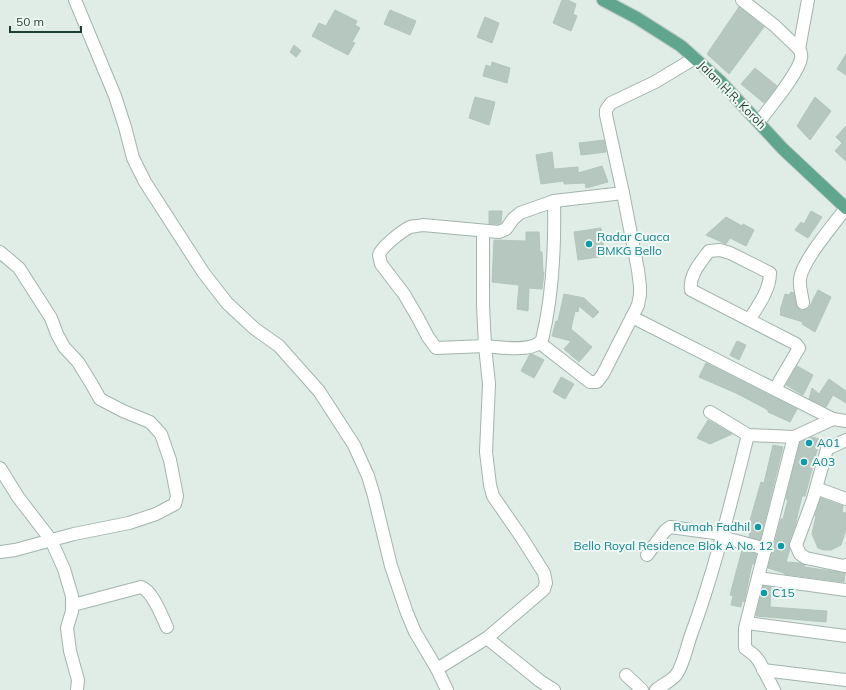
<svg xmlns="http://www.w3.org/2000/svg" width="846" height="690" viewBox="0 0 846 690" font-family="Mulish,sans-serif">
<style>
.building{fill:#b5c7be;stroke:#b1c6bc}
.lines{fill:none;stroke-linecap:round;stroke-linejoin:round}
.minor-casing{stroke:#a2b4ad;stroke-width:14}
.major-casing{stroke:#c0c9c6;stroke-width:14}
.minor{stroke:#fff;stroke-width:12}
.major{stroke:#60a68f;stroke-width:12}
.culture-dot{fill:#0f9aa8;stroke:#f0f8f4;stroke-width:1.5}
.labels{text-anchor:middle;stroke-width:4;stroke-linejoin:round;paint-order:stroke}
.street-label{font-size:12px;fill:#1f3e33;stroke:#f0f8f4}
.culture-label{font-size:12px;fill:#0d838f;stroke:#f0f8f4;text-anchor:start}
</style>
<rect width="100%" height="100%" fill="#e0ece6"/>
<!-- building -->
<g class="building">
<polygon points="562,0 568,0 576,4 573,14 577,16 571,31 553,23"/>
<polygon points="739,7 764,27 729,74 707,54"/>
<polygon points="335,10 357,21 355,25 360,28 352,42 355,43 348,55 312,36 319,23 326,26"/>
<polygon points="390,10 416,21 410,35 384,24"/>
<polygon points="485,17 499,23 492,43 477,37"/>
<polygon points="294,45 301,51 296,57 290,52"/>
<polygon points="846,54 846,75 837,69"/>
<polygon points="492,62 510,68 507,83 483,76 486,65 491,67"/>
<polygon points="755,68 777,86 764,103 741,84"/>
<polygon points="475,97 495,102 489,125 469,118"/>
<polygon points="815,97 831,111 810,140 797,126"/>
<polygon points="846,126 846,161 835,151 842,143 836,137"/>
<polygon points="604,140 606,152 581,155 579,143"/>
<polygon points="552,152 554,169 578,167 578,173 602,166 608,182 586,188 585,183 564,184 564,181 541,184 536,155"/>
<polygon points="489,211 502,211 501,223 498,224 489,224"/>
<polygon points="811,211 822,217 808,238 795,230 801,222 804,224"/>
<polygon points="726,217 742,226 743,224 754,230 746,246 730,238 726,244 706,235"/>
<polygon points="601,228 605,256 578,260 574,232"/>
<polygon points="526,232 539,232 540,252 542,252 543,272 544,272 542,289 529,288 528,311 517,309 519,285 492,282 494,240 526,241"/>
<polygon points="818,290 831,297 815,332 802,324 803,322 780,315 781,312 780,311 785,294 789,295 791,292 794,293 797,307 800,310 804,310 809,308"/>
<polygon points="564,294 584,298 599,312 593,318 579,306 578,312 575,311 571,329 592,347 579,362 564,349 571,341 552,336 556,321 558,321"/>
<polygon points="737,341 746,345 739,360 730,355"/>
<polygon points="530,354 532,354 544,360 534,378 521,371"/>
<polygon points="706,363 797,409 790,422 768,412 768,410 738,394 699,377"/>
<polygon points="797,366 813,375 803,395 786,385"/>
<polygon points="561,377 574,384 565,399 553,392"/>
<polygon points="829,379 846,391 846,403 833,395 826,407 809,399 812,388 819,394"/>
<polygon points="708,420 732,434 710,444 697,438"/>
<polygon points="812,437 820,439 805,496 802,496 795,526 789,542 790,549 786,562 801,563 805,565 804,567 845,573 844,582 784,574 784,573 768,568 781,519 783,519 788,500 786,499 800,442"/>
<polygon points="773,445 783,447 760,540 749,537 750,531 747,531 761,482 764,483"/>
<polygon points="821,498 843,506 842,512 846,513 846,529 841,545 831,550 824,550 818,548 812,534 816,516 815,516"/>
<polygon points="742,550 756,554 754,564 752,564 744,602 742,601 741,607 731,605 733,596 730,595"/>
<polygon points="763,586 771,587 770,607 827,611 826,622 756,616"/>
</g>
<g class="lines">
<defs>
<g id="minor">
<polyline points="75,0 115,96 125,127 133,158 145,182 203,272 227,303 255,329 279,346 319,391 354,445 368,476 374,496 391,566 407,613 415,632 437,669 447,690"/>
<path d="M742,0L775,26L799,49C801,52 802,54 801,58C799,73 769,108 759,122"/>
<polyline points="799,49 808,0"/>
<path d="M483,232V305L485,346L436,348L428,337L418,318L404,294L381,264L379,255C381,247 402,231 410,227C414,226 419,226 423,225L499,232L506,229L513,219L520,213L554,201L623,193L606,115V110L611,103L655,82L695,58"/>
<polyline points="0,252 19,268 51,318 57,334 64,347 78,362 91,383 100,399 123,411 150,422 161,434 170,460 177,496 175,504 156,514 129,523 74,534 15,550 0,552"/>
<path d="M803,303C802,295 799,287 800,279C802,261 834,224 846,208"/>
<polyline points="632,317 833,419 846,421"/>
<path d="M749,320C758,306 770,290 770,273L730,253L720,250L709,251C700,263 689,275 691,290L796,344L799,348L775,389"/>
<polyline points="540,343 590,382 597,382 603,374 632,317 638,305 640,295 640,286 638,270 623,193"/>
<polyline points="710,412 748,435 794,437 833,419"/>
<polyline points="846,440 827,449 813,499 796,545 800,554 806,558 844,566 846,565"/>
<polyline points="0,468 18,497 51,540 64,569 72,596 72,611 67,628 70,651 78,680 77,690"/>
<polyline points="816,488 846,499"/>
<polyline points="722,537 766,549"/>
<polyline points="647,555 665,531 670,527 722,534"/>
<polyline points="758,578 846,590"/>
<path d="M73,605L141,587C153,591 162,617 167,627"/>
<polyline points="747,623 846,636"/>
<polyline points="487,638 540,681 554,690"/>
<path d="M437,669L487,638L541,592L544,589L546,583L544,573L522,538L493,496L490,485L486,452L489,384L485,346C499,347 533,353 542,340C553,295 555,247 554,201"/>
<polyline points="763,670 846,680"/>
<polyline points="626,675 642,690"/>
<path d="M656,690C662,685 671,681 676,675C683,666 687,646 691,635C715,570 731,502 748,435"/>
<polyline points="774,690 759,661 754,655 745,648 745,628 794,437"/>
</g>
<polyline id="major" points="603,0 637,18 681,46 721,82 783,149 846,208"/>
</defs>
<!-- minor casing -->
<use href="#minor" class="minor-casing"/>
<!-- major casing -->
<use href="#major" class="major-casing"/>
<!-- minor -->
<use href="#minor" class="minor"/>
<!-- major -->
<use href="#major" class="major"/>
</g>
<!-- markers -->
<g class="culture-dot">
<circle cx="589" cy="244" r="4"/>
<circle cx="809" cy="443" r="4"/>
<circle cx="804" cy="462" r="4"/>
<circle cx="758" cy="527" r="4"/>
<circle cx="781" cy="546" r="4"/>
<circle cx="764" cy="593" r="4"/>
</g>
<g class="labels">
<!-- street labels -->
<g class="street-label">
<text transform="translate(732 95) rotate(45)" y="4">Jalan H.R. Koroh</text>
</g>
<!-- culture labels -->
<g class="culture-label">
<text x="597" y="241">Radar Cuaca<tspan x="597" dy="14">BMKG Bello</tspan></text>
<text x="817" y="447">A01</text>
<text x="812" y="466">A03</text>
<text x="750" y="531" text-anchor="end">Rumah Fadhil</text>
<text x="773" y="550" text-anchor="end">Bello Royal Residence Blok A No. 12</text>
<text x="772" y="597">C15</text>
</g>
</g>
<!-- scale -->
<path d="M10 26v6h71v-6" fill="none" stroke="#1f3e33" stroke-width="2"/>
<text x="16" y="26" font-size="12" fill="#1f3e33" stroke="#f0f8f4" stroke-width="3" paint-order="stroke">50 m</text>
</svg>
